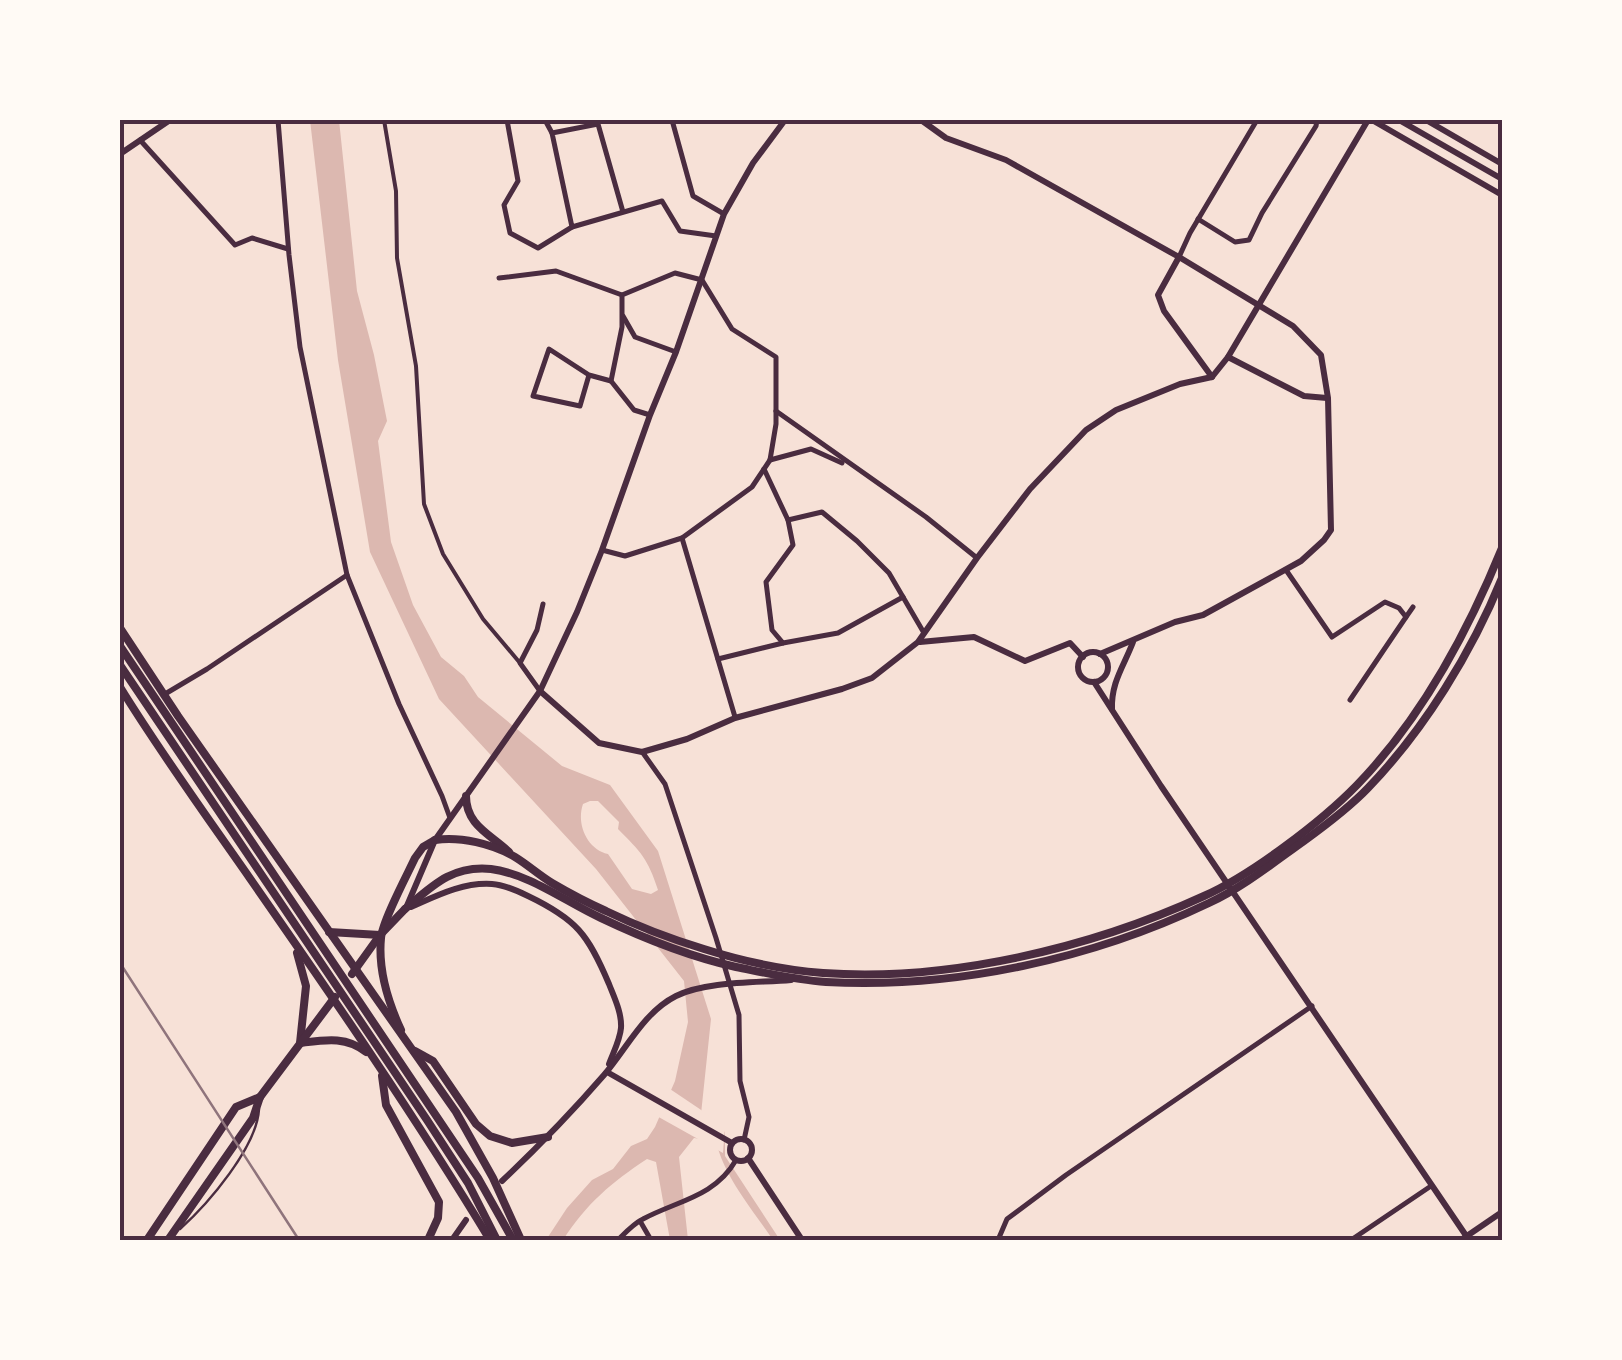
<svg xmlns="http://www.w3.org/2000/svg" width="1622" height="1360" viewBox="0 0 1622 1360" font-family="'Varela Round',sans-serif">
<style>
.water{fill:#dcb8b0;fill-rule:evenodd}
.pier{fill:#f7e1d7}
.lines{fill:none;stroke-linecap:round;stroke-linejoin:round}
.service{stroke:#4a2c40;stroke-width:2.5}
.pedestrian{stroke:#4a2c40;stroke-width:4}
.minor{stroke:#4a2c40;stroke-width:5}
.tertiary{stroke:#4a2c40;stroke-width:6}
.secondary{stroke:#4a2c40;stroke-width:6}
.primary{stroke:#4a2c40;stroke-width:8}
.trunk{stroke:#4a2c40;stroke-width:8}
.rail{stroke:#8f747c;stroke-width:2.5}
.neatline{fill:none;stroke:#4a2c40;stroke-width:4}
</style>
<rect width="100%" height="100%" fill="#f7e1d7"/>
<!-- water -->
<path class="water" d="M310,120H339L357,291L374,355L387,421L378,441L391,542L413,605L441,657L464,676L478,697L562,766L610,785L658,851L711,1019L701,1114L725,1132V1156L780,1240H773C753,1210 724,1177 716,1141L694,1138L679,1157L688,1240H670L656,1162L647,1159C612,1182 586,1204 563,1240H546L567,1208L592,1180L613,1169L631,1146L647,1139L655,1127L675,1081L688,1022L684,981L596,869L439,699L370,552L338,360ZM590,801H598L619,822L618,829C641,852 648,859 658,890L651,894L632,889L608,854C587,849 576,824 583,804Z"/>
<!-- pier -->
<polygon class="pier" points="667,1087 725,1126 723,1153 655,1115"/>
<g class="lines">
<!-- service -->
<path class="service" d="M180,1229C208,1204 257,1147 259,1109"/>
<!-- pedestrian -->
<polyline class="pedestrian" points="384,120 396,191 397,258 416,366 424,504 443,554 483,619 520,663"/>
<!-- minor -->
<g class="minor">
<polyline points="278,120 289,255 300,347 347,575 399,704 442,796 450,818"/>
<polyline points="507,120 518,181 504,205 510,233 538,248 572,227"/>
<polyline points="545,120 552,133"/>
<polyline points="672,120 693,196 724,214"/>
<polyline points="140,140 235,245 252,238 288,249"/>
<polyline points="623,212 598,124 552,133 572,227 662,201 680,231 716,236"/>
<polyline points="1198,219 1235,242 1249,240 1262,213 1316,126 1317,120"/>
<polyline points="1179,257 1190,233 1257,120"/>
<polyline points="499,278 556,271 622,295"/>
<polyline points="623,316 635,337 676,352"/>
<polyline points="589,375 580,406 533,396 549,349 589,375 611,381"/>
<polyline points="776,411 926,517 977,558"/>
<polyline points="770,460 811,449 842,463"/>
<polyline points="764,469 788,520 822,512 857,541 889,573 924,633"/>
<polyline points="788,520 793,545 766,582 772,630 783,643 838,633 903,597"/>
<polyline points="682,538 735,717"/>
<polyline points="602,550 625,556 682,538 752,487 770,460 776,424 776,357 732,329 702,280 675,273 622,295 622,327 611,381 634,410 650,415"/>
<polyline points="1286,570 1332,637 1385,602 1399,608 1406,617 1350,700"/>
<polyline points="1406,617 1413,607"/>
<polyline points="718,659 783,643"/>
<polyline points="540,691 520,663 537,630 543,604"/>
<polyline points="165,694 207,669 347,575"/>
<polyline points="643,753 665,784 716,938 739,1015 740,1081 749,1117 744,1140"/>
<polyline points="640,1221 651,1240"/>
<path d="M618,1240C626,1232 633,1224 643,1219C676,1201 715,1197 736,1160"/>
<polyline points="998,1240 1007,1219 1066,1175 1312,1006"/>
<polyline points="1351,1240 1431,1186"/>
</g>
<!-- tertiary -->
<g class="tertiary">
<polyline points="921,120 946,138 1006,160 1179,257 1293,326 1321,355 1328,398 1331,530 1324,540 1301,561 1203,615 1175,622 1100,654"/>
<polyline points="120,154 170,120"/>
<polyline points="1179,257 1158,295 1164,311 1212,377"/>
<polyline points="1228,357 1304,396 1327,398"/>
<polyline points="920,642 974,637 1025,661 1070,643 1083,657"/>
<circle cx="1093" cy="667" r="15"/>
<polyline points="1094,682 1161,786 1469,1240"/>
<polyline points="540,691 599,743 642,752 687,739 735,718 842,689 872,678 918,642 977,558 1030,489 1086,430 1116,410 1180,384 1212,377 1228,357 1368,120"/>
<path d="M1112,709C1111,682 1124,666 1133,642"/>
<path d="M411,907C436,896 463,882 492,884C505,885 516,890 528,896C576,919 588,934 609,984C614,997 622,1013 621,1028C620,1040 613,1053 609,1064"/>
<polyline points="406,908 435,840 540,691 577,612 602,550 650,415 676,352 724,214 753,163 785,120"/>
<polyline points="607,1072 732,1143"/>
<circle cx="741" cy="1150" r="11"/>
<polyline points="748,1158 802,1240"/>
<path d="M502,1181C538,1147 572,1112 604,1075C627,1048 644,1012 676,996C707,981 757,983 791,980"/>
<polyline points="452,1240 466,1220"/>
<polyline points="1461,1240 1502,1212"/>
</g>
<!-- secondary -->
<g class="secondary">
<polyline points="1372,120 1502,195"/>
<polyline points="1399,120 1502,179"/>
<polyline points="1426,120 1502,164"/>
</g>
<!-- primary -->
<g class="primary">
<polyline points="120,628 178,716 456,1112 493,1178 521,1240"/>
<polyline points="120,646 478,1178 513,1240"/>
<polyline points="120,665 427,1120 468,1183 497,1240"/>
<path d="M120,687C160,752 205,814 249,877C332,996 415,1116 490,1240"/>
<polyline points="329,932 380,935"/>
<path d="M297,953L306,986L300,1043C325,1040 346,1036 366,1052"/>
<polyline points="352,974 380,935 405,909"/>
<path d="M401,1030C388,1002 378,969 381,938C382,922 407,875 415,858L423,847L435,840"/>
<polyline points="415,1051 433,1061 476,1124 490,1136 512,1143 548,1137"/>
<polyline points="382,1076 386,1105 439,1202 438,1218 428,1240"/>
<polyline points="147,1240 236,1107 260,1097"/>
<polyline points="168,1240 253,1118 260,1097 335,997"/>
</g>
<!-- trunk -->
<g class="trunk">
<path d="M466,796C466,825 490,834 509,852"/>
<path d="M435,840C460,836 493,844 515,857C528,865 539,875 552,883C569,893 588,903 606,911C637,926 671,939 704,949C742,961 783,970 823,973C948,982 1091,948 1204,896C1251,875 1321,822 1357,785C1422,718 1467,634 1502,548"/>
<path d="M405,909C432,886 452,865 491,869C530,874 566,902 601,918C643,938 691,957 736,967C766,973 796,980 826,982C956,989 1092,959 1209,903C1243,887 1273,863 1304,841C1326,825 1349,808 1368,788C1424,730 1472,652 1502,578"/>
</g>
<!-- rail -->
<polyline class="rail" points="120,963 299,1240"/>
</g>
<!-- border -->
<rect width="1622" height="1360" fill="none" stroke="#fffaf5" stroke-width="245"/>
<rect x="122" y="122" width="1378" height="1116" class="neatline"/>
</svg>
